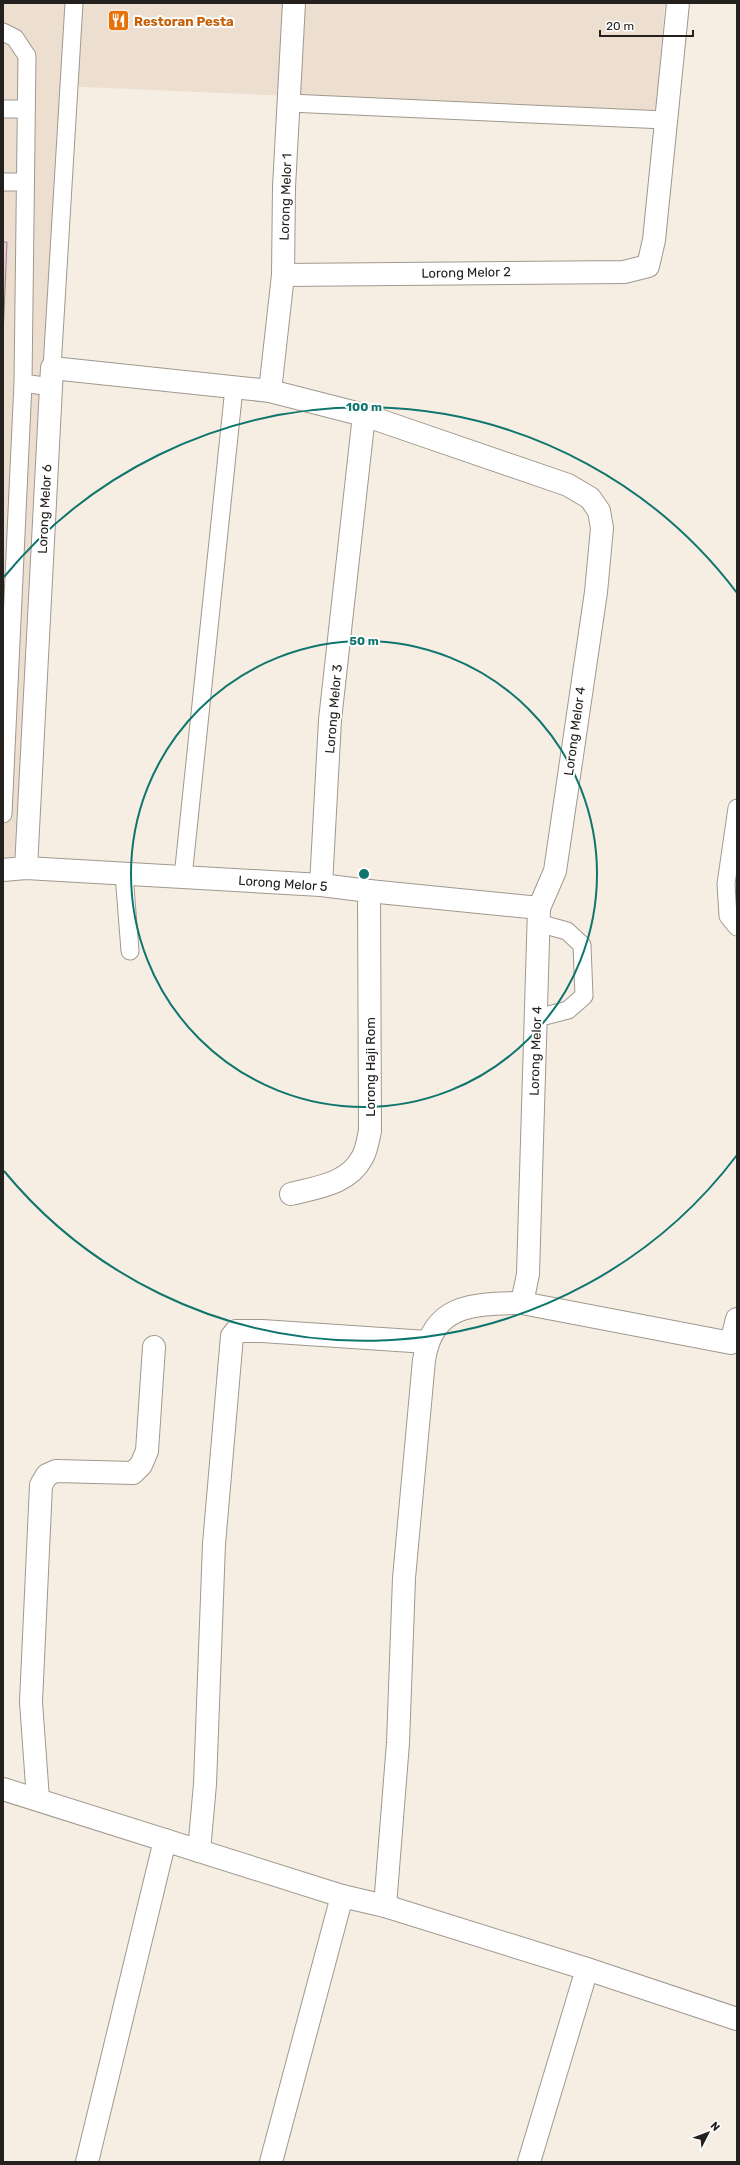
<svg xmlns="http://www.w3.org/2000/svg" width="740" height="2165" viewBox="0 0 740 2165" font-family="Rubik,sans-serif">
<style>
.built{fill:#eddfcf}
.building{fill:#f5cadb;stroke:#95888d}
.lines{fill:none;stroke-linecap:round;stroke-linejoin:round}
.service-casing{stroke:#a0988e;stroke-width:19}
.minor-casing{stroke:#a0988e;stroke-width:24}
.service{stroke:#fff;stroke-width:17}
.minor{stroke:#fff;stroke-width:22}
.ring{fill:none;stroke:#0f766e;stroke-width:2}
.labels{text-anchor:middle;stroke-width:4;stroke-linejoin:round;paint-order:stroke}
.food-label{font-size:13px;font-weight:bold;fill:#c56008;stroke:#fff;text-anchor:start}
.street-label{font-size:13px;fill:#24201d;stroke:#fff}
.centre{fill:#0f766e;stroke:#fff;stroke-width:2}
.ring-label{font-size:12px;text-anchor:middle;font-weight:bold;fill:#0f766e;stroke:#fff;stroke-width:4;stroke-linejoin:round;paint-order:stroke}
</style>
<rect width="100%" height="100%" fill="#f7eee3"/>
<!-- built -->
<polygon class="built" points="3,3 665,3 656,112 61,86 15,858 3,859"/>
<!-- building -->
<polygon class="building" points="3,242 7,242 3,336"/>
<g class="lines">
<defs>
<g id="service">
<polyline points="3,32 15,38 27,56 23,383 3,814"/>
<polyline points="289,103 665,120"/>
<polyline points="3,109 26,109"/>
<polyline points="3,182 25,182"/>
<polyline points="52,368 74,3"/>
<polyline points="23,383 51,387"/>
<polyline points="737,808 726,884 728,916 737,927"/>
<polyline points="124,874 130,951"/>
<polyline points="183,877 234,388"/>
<polyline points="537,1018 568,1010 584,996 582,945 567,931 538,923"/>
</g>
<g id="minor">
<polyline points="283,275 624,272 648,266 654,240 678,3"/>
<polyline points="270,391 283,275 284,187 294,3"/>
<polyline points="26,868 52,368 270,391 364,415 568,485 590,498 599,511 602,528 596,592 555,871 539,908 528,1274 522,1303"/>
<polyline points="3,870 26,868 321,885 369,891 539,908"/>
<polyline points="321,885 330,720 364,415"/>
<path d="M291,1194C318,1187 348,1184 362,1158C367,1150 368,1139 370,1131L369,891"/>
<polyline points="3,1789 342,1896 385,1906 587,1969 737,2019"/>
<polyline points="38,1799 31,1702 41,1485 47,1475 56,1471 133,1473 141,1465 147,1451 154,1347"/>
<polyline points="199,1851 205,1784 214,1544 232,1336 236,1331 262,1331 427,1342"/>
<path d="M385,1906L398,1743L404,1578L424,1360C433,1303 474,1304 522,1303L731,1343L737,1319"/>
<polyline points="87,2162 165,1840"/>
<polyline points="271,2162 342,1896"/>
<polyline points="529,2162 587,1969"/>
</g>
</defs>
<!-- service casing -->
<use href="#service" class="service-casing"/>
<!-- minor casing -->
<use href="#minor" class="minor-casing"/>
<!-- service -->
<use href="#service" class="service"/>
<!-- minor -->
<use href="#minor" class="minor"/>
</g>
<!-- distance rings -->
<g class="ring">
<circle cx="364" cy="874" r="233"/>
<path d="M737 1155A467 467 0 0 1 4 1171M4 577A467 467 0 0 1 737 593"/>
</g>
<!-- icons -->
<defs>
<symbol id="restaurant-square" viewBox="-11 -11 22 22"><rect x="-9" y="-9" width="18" height="18" rx="4" fill="#e8710a" stroke="#fff"/><path d="M-5-6h1v4h1v-4h1v4h1v-4h1v5L-1.5 .5V6h-2V.5L-5-1ZM5-6V6H3V1.5H1.5Q1.5-4 5-6Z" fill="#fff"/></symbol>
</defs>
<g fill-rule="evenodd">
<use href="#restaurant-square" x="106" y="8" width="25" height="25"/>
</g>
<g class="labels">
<!-- food labels -->
<g class="food-label">
<text x="134" y="26">Restoran Pesta</text>
</g>
<!-- street labels -->
<g class="street-label">
<text transform="translate(285 197) rotate(-88)" y="5">Lorong Melor 1</text>
<text transform="translate(466 272) rotate(-1)" y="5">Lorong Melor 2</text>
<text transform="translate(44 509) rotate(-87)" y="5">Lorong Melor 6</text>
<text transform="translate(333 709) rotate(-85)" y="5">Lorong Melor 3</text>
<text transform="translate(574 731) rotate(-82)" y="5">Lorong Melor 4</text>
<text transform="translate(283 883) rotate(4)" y="5">Lorong Melor 5</text>
<text transform="translate(535 1051) rotate(-88)" y="5">Lorong Melor 4</text>
<text transform="translate(370 1067) rotate(-90)" y="5">Lorong Haji Rom</text>
</g>
</g>
<circle cx="364" cy="874" r="6" class="centre"/>
<g class="ring-label">
<text x="364" y="411">100 m</text>
<text x="364" y="645">50 m</text>
</g>
<!-- border -->
<rect width="740" height="2165" fill="none" stroke="#24201d" stroke-width="8"/>
<!-- north arrow -->
<g transform="translate(708 2133) rotate(48)" stroke="#ffffff" stroke-width="3" paint-order="stroke">
<path d="M0-3L7 15L0 10L-7 15Z" fill="#24201d"/>
<text y="-6" font-size="11" font-weight="bold" text-anchor="middle" fill="#24201d">N</text>
</g>
<!-- scale -->
<path d="M600 30v6h93v-6" fill="none" stroke="#24201d" stroke-width="2"/>
<text x="606" y="30" font-size="12" fill="#24201d" stroke="#ffffff" stroke-width="3" paint-order="stroke">20 m</text>
</svg>
